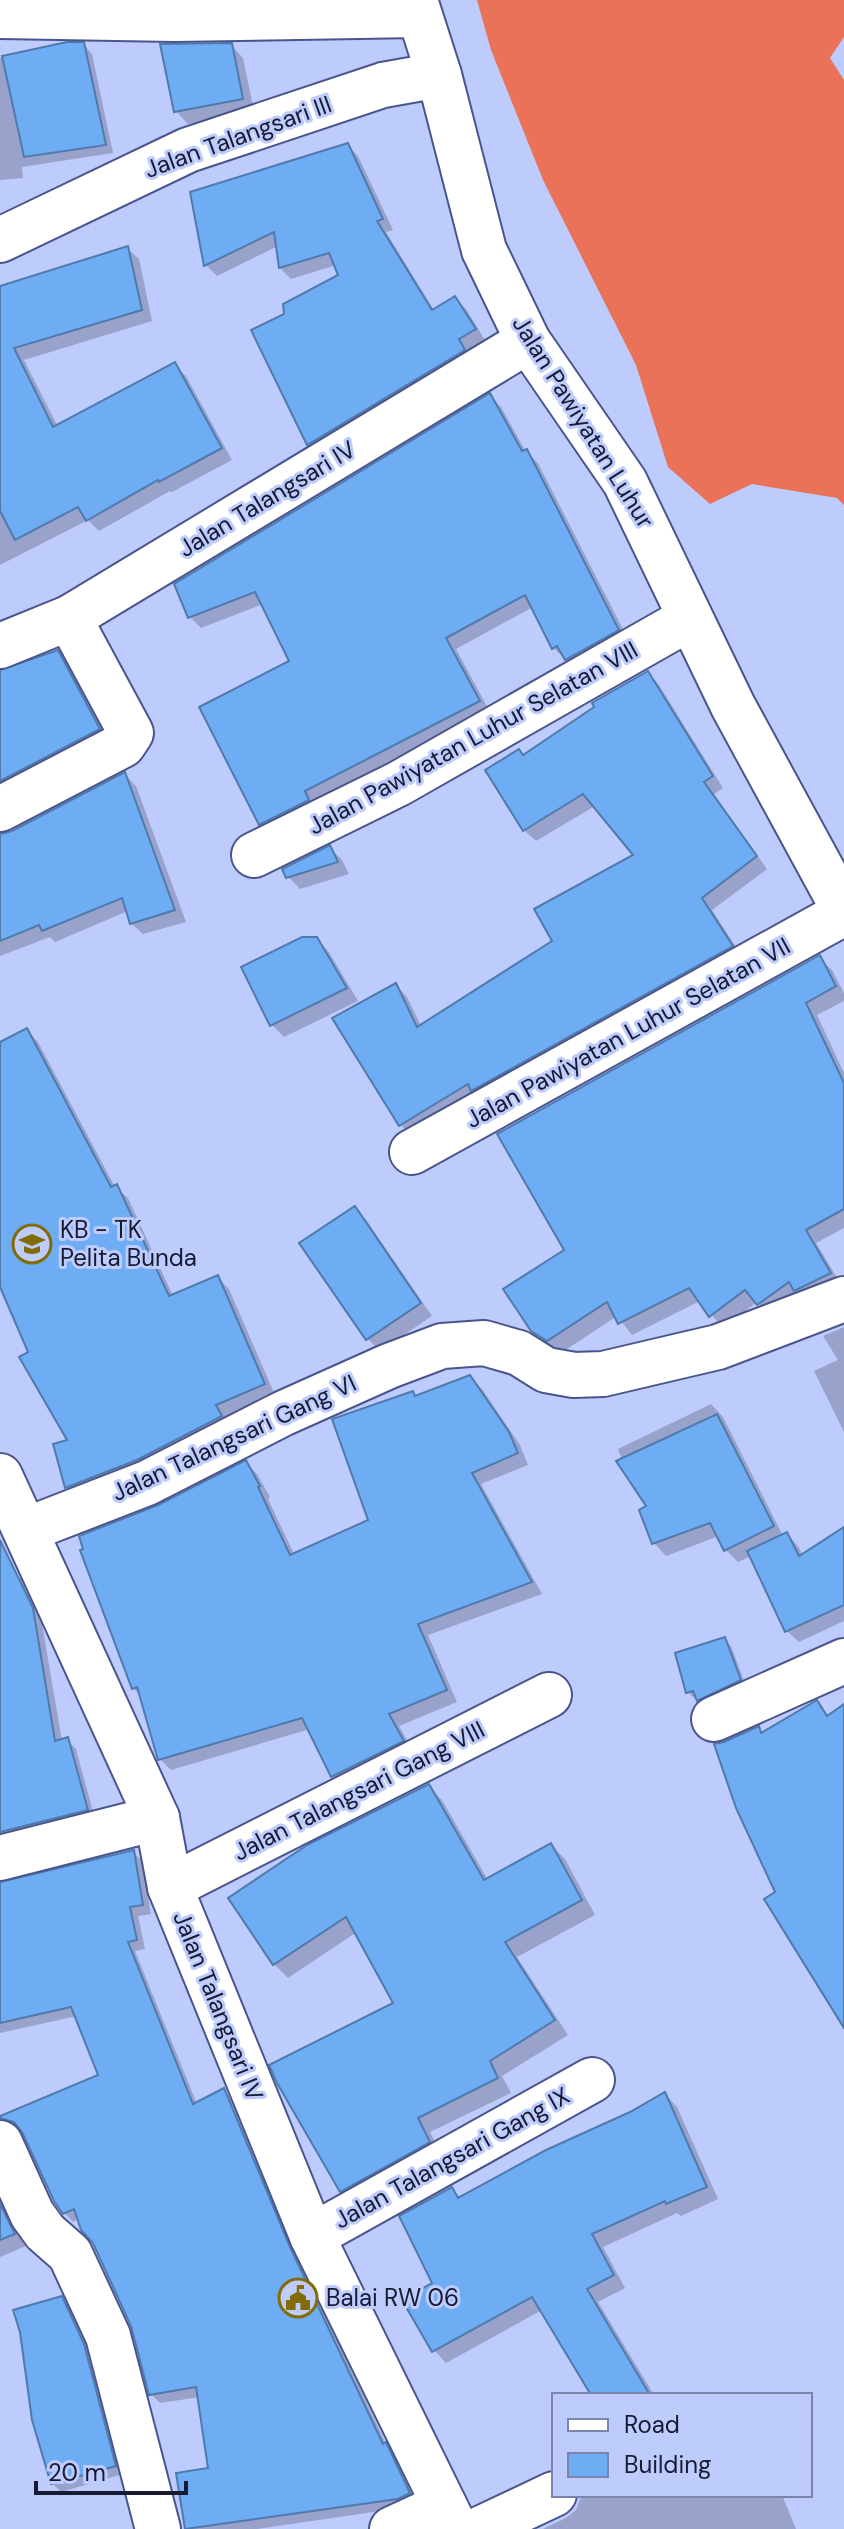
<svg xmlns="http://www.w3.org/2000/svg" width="844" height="2529" viewBox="0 0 844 2529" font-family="'DM Sans',sans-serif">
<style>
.forest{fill:#ea7259}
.shadow{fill:#0003}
.building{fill:#6eacf4;stroke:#507aac;stroke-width:2}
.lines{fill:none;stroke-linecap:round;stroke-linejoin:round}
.street-casing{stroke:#4a558c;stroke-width:48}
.secondary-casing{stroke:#4a558c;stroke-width:48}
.street{stroke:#fff;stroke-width:44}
.secondary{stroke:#fff;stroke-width:44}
.labels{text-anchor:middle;stroke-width:6;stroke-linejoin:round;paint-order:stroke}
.street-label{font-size:24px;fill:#161b32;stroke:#becbfd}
.poi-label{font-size:24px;fill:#161b32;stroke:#becbfd;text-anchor:start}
</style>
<rect width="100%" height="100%" fill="#becbfd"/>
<!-- forest -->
<polygon class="forest" points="477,0 844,0 844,37 830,58 844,80 844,505 837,498 752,484 710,504 668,467 636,365 543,180 491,50"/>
<!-- shadow -->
<g class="shadow">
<polygon points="67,44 83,44 92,54 113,153 22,167 23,178 0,180 0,58"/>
<polygon points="231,45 243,58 254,111 188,124 176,111"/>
<polygon points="347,145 358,156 393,230 386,232 434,310 455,298 466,309 485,340 469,350 475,361 320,455 309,444 286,315 341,276 336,265 291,279 280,268 278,246 217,276 206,265 192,193"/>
<polygon points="127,248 139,259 152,321 24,360 58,427 174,365 186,376 232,460 172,492 170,491 99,531 88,520 0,565 0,288"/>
<polygon points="490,396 501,407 526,452 538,463 629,641 578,670 553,648 533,607 456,649 490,712 272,835 261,823 292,662 263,604 201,628 190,617"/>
<polygon points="57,652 69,664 110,741 0,798 0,671"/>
<polygon points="647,673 659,685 723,788 714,794 767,869 712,910 743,958 412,1136 401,1125 335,1018 396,985 407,997 421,1026 554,942 636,856 595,806 536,841 524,830 524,757"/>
<polygon points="125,775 136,786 186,922 143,934 131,923 128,911 55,942 50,937 0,956 0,836 11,833"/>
<polygon points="330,848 342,860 349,874 300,889 288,876"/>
<polygon points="316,939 329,952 358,1001 284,1037 272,1025"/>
<polygon points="819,958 832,970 844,993 844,1001 817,1015 844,1073 844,1228 816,1243 844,1289 771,1316 757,1302 723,1328 700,1301 632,1335 617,1316 561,1353 545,1343 532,1330 567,1250"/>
<polygon points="26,1030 38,1042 115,1187 128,1198 173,1296 218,1278 229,1289 275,1395 226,1416 232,1428 79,1498 67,1487 70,1442 31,1352 0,1271 0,1044"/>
<polygon points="355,1208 367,1221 432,1316 380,1351 368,1339"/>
<polygon points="844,1327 844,1432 814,1371 838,1360 823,1336"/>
<polygon points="470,1377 482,1389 520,1445 528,1465 481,1484 542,1594 428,1635 457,1702 399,1726 414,1752 344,1788 333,1776 310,1729 171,1770 160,1759 141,1696 133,1688 159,1507 246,1463 257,1474 270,1497 268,1499 295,1556 371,1521 413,1394 417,1398"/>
<polygon points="711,1404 723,1417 783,1536 787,1535 798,1546 803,1556 844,1530 844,1621 799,1642 787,1631 751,1556 738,1562 726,1550 719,1536 666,1556 654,1543 649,1506 627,1473 618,1449"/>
<polygon points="16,1574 25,1583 41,1618 62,1741 67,1740 76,1749 95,1819 0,1844 0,1579"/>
<polygon points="725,1640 731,1646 746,1686 705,1706 698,1697 694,1698 688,1692"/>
<polygon points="428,1786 442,1800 488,1880 551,1845 565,1859 595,1915 517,1957 568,2035 502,2076 511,2093 430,2132 442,2156 355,2205 341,2191 395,2004 357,1932 288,1978 274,1964"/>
<polygon points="133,1852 142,1861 151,1914 138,1916 145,1949 135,1951 197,2104 224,2091 233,2099 298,2258 388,2448 394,2454 418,2502 408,2507 257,2529 187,2529 178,2475 210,2469 200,2397 160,2403 151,2394 133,2325 94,2242 79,2219 73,2222 64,2212 25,2133 11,2120 100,2076 77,2016 0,2033 0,1884"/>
<polygon points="665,2094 677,2107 718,2199 681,2216 677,2213 603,2247 625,2288 598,2302 654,2395 593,2395 542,2310 446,2363 434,2350 435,2284 452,2189 461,2198"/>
<polygon points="0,2192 26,2246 0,2257"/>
<polygon points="61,2298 70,2307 92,2355 123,2474 61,2492 52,2483"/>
<polygon points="588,2495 782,2495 796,2529 543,2529 566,2518 576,2510 580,2499"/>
</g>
<!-- building -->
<g class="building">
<polygon points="67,42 84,42 106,145 24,157 2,56"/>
<polygon points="232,43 243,99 174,112 160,44"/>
<polygon points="348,143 383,219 377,221 432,310 455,296 476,329 459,339 465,350 307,445 251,330 284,314 283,304 338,275 329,253 279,268 274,232 204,266 190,192"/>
<polygon points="128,246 142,310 14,348 53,427 175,362 222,448 159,482 158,480 86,521 78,507 15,540 0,511 0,286"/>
<polygon points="490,393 522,451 527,449 619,630 565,660 557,646 552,649 525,595 446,638 480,701 305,791 309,800 259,825 199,707 289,661 255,592 188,618 174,584"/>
<polygon points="58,650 100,729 0,781 0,670"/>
<polygon points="648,671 713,776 704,782 757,856 702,898 733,946 471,1091 468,1084 399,1126 332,1018 396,983 417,1027 552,941 534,909 633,855 583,794 523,831 485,770 519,749 523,755 594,707 592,703"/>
<polygon points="125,772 175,910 130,924 122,898 42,931 39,925 0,941 0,834 12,831"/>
<polygon points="330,845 338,862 286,878 282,869"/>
<polygon points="302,937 317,937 347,988 270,1026 241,967"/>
<polygon points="820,955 836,986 806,1003 844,1083 844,1209 806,1230 831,1273 794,1291 789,1282 757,1305 745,1290 709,1317 689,1288 618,1324 607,1302 547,1341 531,1331 503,1289 564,1250 497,1134"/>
<polygon points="27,1028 111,1187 117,1184 169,1296 218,1275 265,1384 216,1405 222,1416 137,1460 65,1488 53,1444 67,1440 19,1357 28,1352 0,1287 0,1042"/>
<polygon points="355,1206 421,1303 366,1340 299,1243"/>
<polygon points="470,1375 509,1432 518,1453 472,1473 532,1582 418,1624 447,1690 389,1714 404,1741 331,1777 302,1718 158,1760 137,1687 132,1689 80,1550 83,1549 79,1536 158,1505 246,1460 260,1486 258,1487 290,1555 368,1520 332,1419 413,1391 415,1396"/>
<polygon points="717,1414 774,1526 724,1551 710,1523 652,1544 639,1510 646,1506 616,1461"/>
<polygon points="844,1527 844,1605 785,1632 747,1551 787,1532 799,1556"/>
<polygon points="0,1540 33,1608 55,1741 68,1737 88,1810 0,1832"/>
<polygon points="725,1637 741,1680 697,1701 693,1691 686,1693 675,1653"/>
<polygon points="817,1700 827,1716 844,1704 844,2028 764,1899 775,1892 736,1808 714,1744 724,1742 759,1726 761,1733"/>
<polygon points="429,1784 484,1880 551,1843 582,1900 505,1942 555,2020 490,2061 498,2078 418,2118 430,2142 340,2192 277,2083 269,2065 393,2003 346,1917 273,1965 228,1898 307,1845"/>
<polygon points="134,1850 143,1905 130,1907 137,1940 128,1942 193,2104 224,2088 290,2247 383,2444 386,2442 410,2493 398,2499 185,2529 176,2473 208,2468 196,2387 149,2395 131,2326 93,2243 81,2230 74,2209 63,2214 54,2201 22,2132 14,2122 0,2118 0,2116 98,2075 71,2007 0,2023 0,1882"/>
<polygon points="665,2092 707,2187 666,2204 665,2201 592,2234 614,2275 587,2289 650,2395 591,2395 532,2297 432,2352 402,2300 432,2283 399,2216 452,2187 458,2198 546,2150 630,2112"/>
<polygon points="0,2204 15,2234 0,2240"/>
<polygon points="62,2296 84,2344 116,2466 51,2484 32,2420 20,2332 13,2310"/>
</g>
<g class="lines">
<defs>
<g id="street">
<polyline points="0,16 174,19 419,15"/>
<polyline points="0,240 188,150 383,85 439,75"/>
<polyline points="0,646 69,618 528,341"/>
<polyline points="0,809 123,745 131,733 69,618"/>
<polyline points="254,855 398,784 690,618"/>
<polyline points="412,1152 844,913"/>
<polyline points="0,1476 157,1818 170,1887 312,2236 456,2529"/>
<polyline points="26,1530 147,1483 284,1413 389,1366 442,1346 484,1343 519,1353 546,1370 574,1375 603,1374 718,1347 844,1299"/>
<polyline points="714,1719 844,1661"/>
<polyline points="0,1858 157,1818"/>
<polyline points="170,1887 549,1695"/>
<polyline points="0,2143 32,2214 45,2232 70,2254 108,2336 158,2529"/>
<polyline points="312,2236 592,2080"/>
<polyline points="392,2529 444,2505"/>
<polyline points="480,2529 554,2494"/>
</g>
<polyline id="secondary" points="415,0 439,75 484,250 528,341 625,482 733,706 844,910"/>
</defs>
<!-- street casing -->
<use href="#street" class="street-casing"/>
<!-- secondary casing -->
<use href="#secondary" class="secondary-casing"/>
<!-- street -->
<use href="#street" class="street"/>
<!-- secondary -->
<use href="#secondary" class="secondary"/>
</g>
<!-- icons -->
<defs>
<symbol id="school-ring" viewBox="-11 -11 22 22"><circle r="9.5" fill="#becbfd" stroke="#836c07" stroke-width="1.5"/><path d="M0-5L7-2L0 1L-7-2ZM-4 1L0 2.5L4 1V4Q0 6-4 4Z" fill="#836c07"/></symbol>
<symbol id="civic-ring" viewBox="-11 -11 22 22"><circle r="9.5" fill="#becbfd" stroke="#836c07" stroke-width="1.5"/><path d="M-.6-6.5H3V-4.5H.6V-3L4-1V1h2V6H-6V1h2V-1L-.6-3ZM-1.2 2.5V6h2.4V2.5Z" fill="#836c07"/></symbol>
</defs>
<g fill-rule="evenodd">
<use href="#school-ring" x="10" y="1222" width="44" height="44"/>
<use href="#civic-ring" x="276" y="2276" width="44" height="44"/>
</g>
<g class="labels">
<!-- street labels -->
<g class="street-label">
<text transform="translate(238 137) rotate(-20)" y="8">Jalan Talangsari III</text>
<text transform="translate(583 422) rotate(58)" y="8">Jalan Pawiyatan Luhur</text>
<text transform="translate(267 499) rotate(-31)" y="8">Jalan Talangsari IV</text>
<text transform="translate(473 738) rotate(-29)" y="8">Jalan Pawiyatan Luhur Selatan VIII</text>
<text transform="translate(628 1033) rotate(-29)" y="8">Jalan Pawiyatan Luhur Selatan VII</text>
<text transform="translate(234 1438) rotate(-25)" y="8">Jalan Talangsari Gang VI</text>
<text transform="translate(359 1791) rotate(-27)" y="8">Jalan Talangsari Gang VIII</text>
<text transform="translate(218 2006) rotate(68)" y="8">Jalan Talangsari IV</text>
<text transform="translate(452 2158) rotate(-29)" y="8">Jalan Talangsari Gang IX</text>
</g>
<!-- poi labels -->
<g class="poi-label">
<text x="60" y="1238">KB - TK<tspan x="60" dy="28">Pelita Bunda</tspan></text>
<text x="326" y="2306">Balai RW 06</text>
</g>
</g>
<!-- legend -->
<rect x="552" y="2393" width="260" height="104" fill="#becbfd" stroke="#7b85ac" stroke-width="2"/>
<rect x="568" y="2419" width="40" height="12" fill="#ffffff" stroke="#7b85ac" stroke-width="2"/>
<text x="624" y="2433" font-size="24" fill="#161b32">Road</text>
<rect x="568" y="2453" width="40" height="24" fill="#6eacf4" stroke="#7b85ac" stroke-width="2"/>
<text x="624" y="2473" font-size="24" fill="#161b32">Building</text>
<!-- scale -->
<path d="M36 2481v12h150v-12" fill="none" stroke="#161b32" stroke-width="4"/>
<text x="48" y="2481" font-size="24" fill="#161b32" stroke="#becbfd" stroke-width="6" paint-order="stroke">20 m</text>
</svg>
